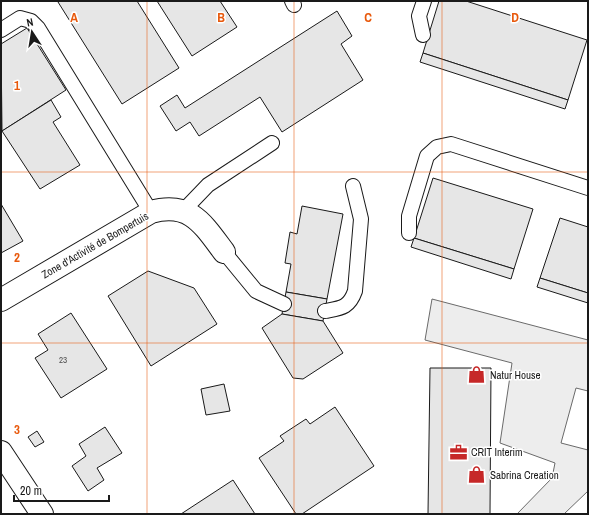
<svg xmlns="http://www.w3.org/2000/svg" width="589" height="515" viewBox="0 0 589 515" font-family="'Archivo Narrow',sans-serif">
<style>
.parking{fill:#ededed;stroke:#6a6a6a}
.building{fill:#e6e6e6;stroke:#1a1a1a}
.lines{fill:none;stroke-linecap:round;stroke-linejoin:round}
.service-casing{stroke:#1a1a1a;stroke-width:16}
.minor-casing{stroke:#1a1a1a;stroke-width:24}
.service{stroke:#fff;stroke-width:14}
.minor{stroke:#fff;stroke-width:22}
.grid{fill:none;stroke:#e8590c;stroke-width:1;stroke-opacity:0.55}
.labels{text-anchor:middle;stroke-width:3;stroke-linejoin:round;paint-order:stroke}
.number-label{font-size:9px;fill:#4d4d4d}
.street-label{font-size:11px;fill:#1a1a1a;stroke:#fff}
.poi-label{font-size:11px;fill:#1a1a1a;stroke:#fff;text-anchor:start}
.grid-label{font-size:13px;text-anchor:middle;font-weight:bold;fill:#e8590c;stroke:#fff;stroke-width:3;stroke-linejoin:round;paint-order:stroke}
</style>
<rect width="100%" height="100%" fill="#fff"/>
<!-- parking -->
<polygon class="parking" points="432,299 588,340 588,391 576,388 561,443 588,450 588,491 564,514 517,514 552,478 555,463 500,443 512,363 425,340"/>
<!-- building -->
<g class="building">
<polygon points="60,1 137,1 179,68 122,104 58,2"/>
<polygon points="157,1 220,1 237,27 192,56"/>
<polygon points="439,1 466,1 587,40 568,100 423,53"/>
<polygon points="337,11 352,36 341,44 363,80 282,132 260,97 199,136 190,122 176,131 160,106 177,95 185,108"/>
<polygon points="27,28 66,90 2,131 1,44"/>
<polygon points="423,53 568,100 565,109 420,62"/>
<polygon points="51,100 61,117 53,122 80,165 40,189 2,131"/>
<polygon points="433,178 533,209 514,269 414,238"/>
<polygon points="1,204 23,241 1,253"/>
<polygon points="302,206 343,214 327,299 286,292 291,264 285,263 290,232 297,234"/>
<polygon points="560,218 588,227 588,293 540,278"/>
<polygon points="414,238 514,269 511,279 411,247"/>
<polygon points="148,271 194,288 217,324 151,366 108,296"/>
<polygon points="540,278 588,293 588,303 537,287"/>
<polygon points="286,292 327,299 323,321 282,314"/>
<polygon points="71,313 107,369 61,398 35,358 48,350 38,334"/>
<polygon points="282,314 323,321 343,353 303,379 293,378 262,328"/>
<polygon points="430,368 491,368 490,514 428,514"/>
<polygon points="224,384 230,411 206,415 201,389"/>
<polygon points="335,407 374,466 302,514 296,514 259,458 284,441 280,436 306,419 310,424"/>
<polygon points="105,427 122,453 97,468 104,480 88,491 72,466 86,456 79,444"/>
<polygon points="37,431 44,442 35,447 28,437"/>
<polygon points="233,480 255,514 181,514"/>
</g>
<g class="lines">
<defs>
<g id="service">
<polyline points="292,1 294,5"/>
<polyline points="1,30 20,18 31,21 38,28 151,212"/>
<polyline points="423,35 419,16 424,1"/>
<polyline points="184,210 208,185 272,143"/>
<polyline points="409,233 409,216 427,156 437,147 451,144 588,188"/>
<polyline points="224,252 256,291 284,304"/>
<path d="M325,311C341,308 349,308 355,291L361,219L353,186"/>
</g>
<g id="minor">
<path d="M1,300L151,212C190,201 203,224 224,252"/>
<polyline points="1,452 42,514"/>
</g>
</defs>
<!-- service casing -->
<use href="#service" class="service-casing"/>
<!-- minor casing -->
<use href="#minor" class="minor-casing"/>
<!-- service -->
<use href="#service" class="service"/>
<!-- minor -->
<use href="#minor" class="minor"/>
</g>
<!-- grid -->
<path class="grid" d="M147,1V514M294,1V514M442,1V514M1,172H588M1,343H588"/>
<!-- icons -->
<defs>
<symbol id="shop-bare" viewBox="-9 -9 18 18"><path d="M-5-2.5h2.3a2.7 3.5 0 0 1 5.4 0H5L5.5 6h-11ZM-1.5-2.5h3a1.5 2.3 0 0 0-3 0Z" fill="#c62828" stroke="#fff" stroke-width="2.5" paint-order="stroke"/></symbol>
<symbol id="office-bare" viewBox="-9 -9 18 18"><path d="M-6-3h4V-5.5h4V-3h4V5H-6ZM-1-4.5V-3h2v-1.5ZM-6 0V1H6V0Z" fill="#c62828" stroke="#fff" stroke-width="2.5" paint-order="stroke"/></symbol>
</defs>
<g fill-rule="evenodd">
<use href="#shop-bare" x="464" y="362" width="25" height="25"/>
<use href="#office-bare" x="446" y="440" width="25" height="25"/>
<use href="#shop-bare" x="464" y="462" width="25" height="25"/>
</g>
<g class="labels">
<!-- number labels -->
<g class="number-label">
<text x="63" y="363">23</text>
</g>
<!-- street labels -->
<g class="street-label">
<text transform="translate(95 245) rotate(-30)" y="4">Zone d'Activité de Bompertuis</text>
</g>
<!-- poi labels -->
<g class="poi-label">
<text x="490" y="379">Natur House</text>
<text x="471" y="456">CRIT Interim</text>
<text x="490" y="479">Sabrina Creation</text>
</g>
</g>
<g class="grid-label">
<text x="74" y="22">A</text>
<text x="221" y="22">B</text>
<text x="368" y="22">C</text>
<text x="515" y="22">D</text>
<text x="17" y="90">1</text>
<text x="17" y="262">2</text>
<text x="17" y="434">3</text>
</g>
<!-- border -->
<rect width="589" height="515" fill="none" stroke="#1a1a1a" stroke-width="4"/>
<!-- north arrow -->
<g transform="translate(32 32) rotate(348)" stroke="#ffffff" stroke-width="3" paint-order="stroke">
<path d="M0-3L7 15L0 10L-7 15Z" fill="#1a1a1a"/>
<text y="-6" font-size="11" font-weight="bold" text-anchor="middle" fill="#1a1a1a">N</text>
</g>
<!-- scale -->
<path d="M14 495v6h95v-6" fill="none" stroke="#1a1a1a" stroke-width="2"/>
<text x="20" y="495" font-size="12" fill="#1a1a1a" stroke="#ffffff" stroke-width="3" paint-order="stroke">20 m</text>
</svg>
